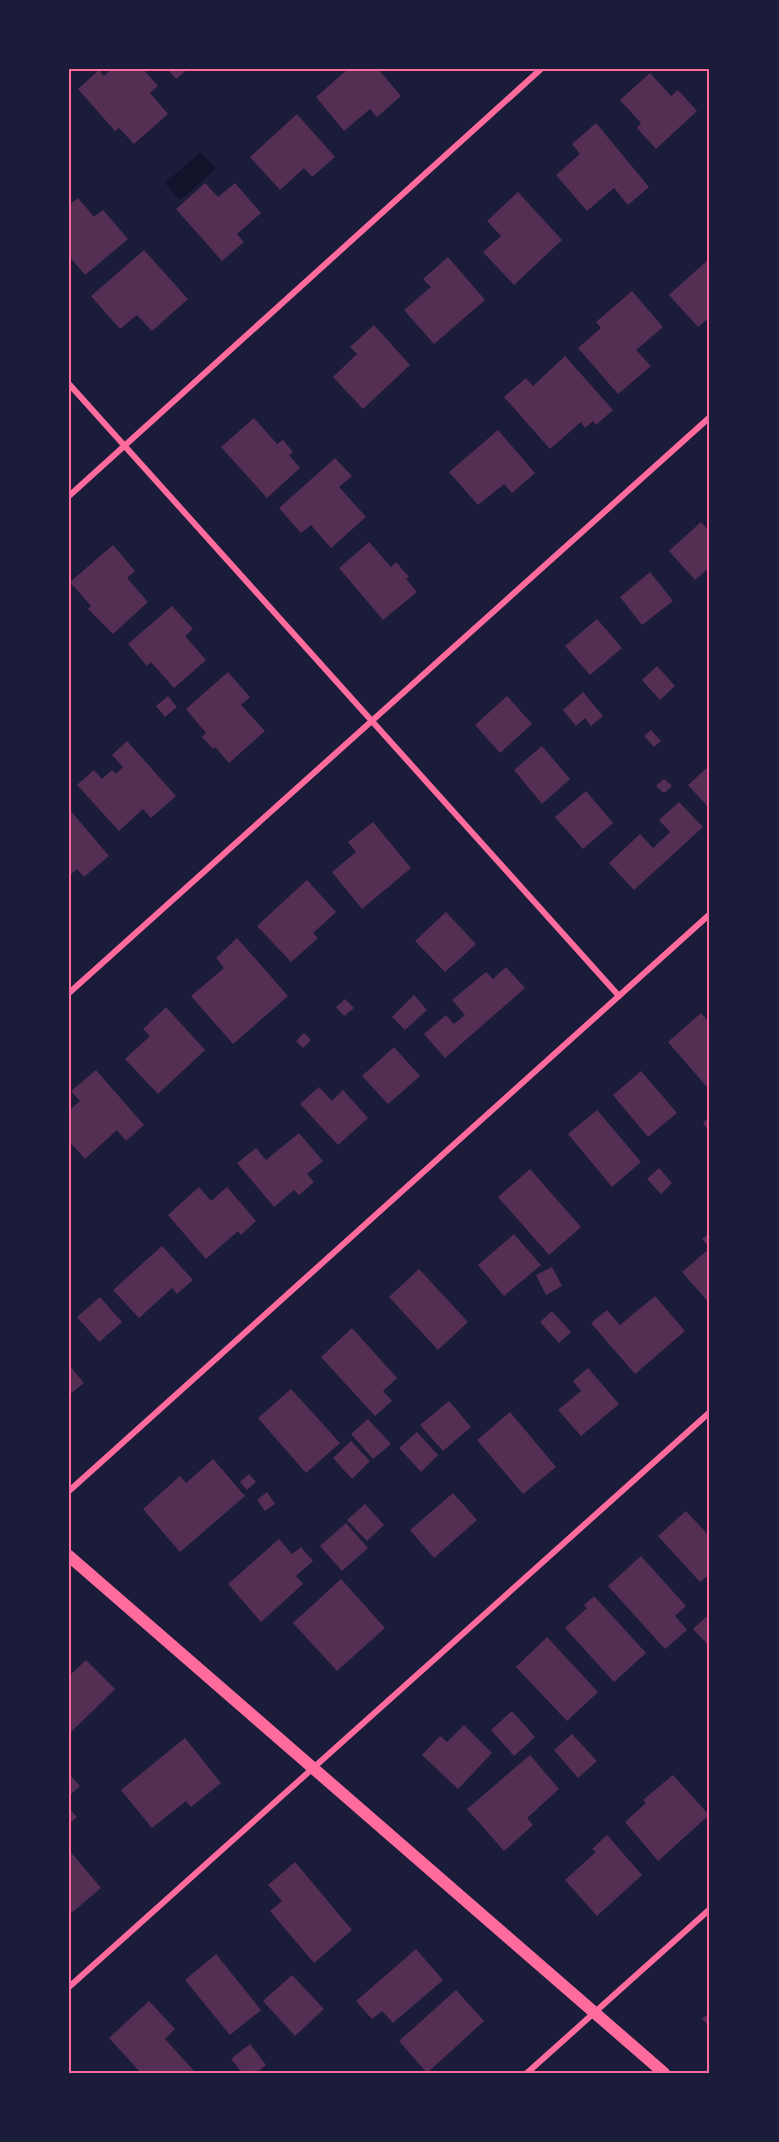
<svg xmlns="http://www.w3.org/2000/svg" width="779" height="2142" viewBox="0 0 779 2142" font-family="'Public Sans',sans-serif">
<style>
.water{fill:#12122b}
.building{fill:#542f53}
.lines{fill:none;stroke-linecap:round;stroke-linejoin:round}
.minor{stroke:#ff6b9d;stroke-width:6}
.secondary{stroke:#ff6b9d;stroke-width:12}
.neatline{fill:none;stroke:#ff6b9d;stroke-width:2}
</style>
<rect width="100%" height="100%" fill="#1b1b3a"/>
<!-- water -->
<polygon class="water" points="201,152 216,169 180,200 165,183"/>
<!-- building -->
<g class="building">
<polygon points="112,69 143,69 158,86 150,93 168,114 134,144 119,128 115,131 78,89 99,70 104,76"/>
<polygon points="167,69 188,69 176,79"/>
<polygon points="348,69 378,69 401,96 377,117 370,109 344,131 316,97"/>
<polygon points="650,73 671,96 678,90 697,111 656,149 637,128 641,123 620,100"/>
<polygon points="297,114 335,157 312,177 304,168 280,190 250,157"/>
<polygon points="596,123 649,187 628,205 614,188 587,211 556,175 580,154 572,144"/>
<polygon points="205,183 218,197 235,183 261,213 237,234 244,242 222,261 176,209"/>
<polygon points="518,192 562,240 514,285 483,252 501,236 487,221"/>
<polygon points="78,198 94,217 103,210 128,239 85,275 69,256 69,205"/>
<polygon points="144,250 188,299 152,331 137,315 120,329 91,296"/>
<polygon points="448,257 485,300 434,344 404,310 431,287 423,279"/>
<polygon points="710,258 710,317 698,327 669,295"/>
<polygon points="632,291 663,327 636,350 651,366 618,394 578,348 601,328 596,322"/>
<polygon points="374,325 410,365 363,409 333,377 357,354 350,347"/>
<polygon points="565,356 613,410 596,425 593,421 585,428 581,422 550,449 504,397 526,378 533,386"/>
<polygon points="254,418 277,444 283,440 293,452 289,455 300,468 267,498 221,447"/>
<polygon points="498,430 535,473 512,493 504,484 478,505 449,472"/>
<polygon points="335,458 352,476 339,487 366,517 331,548 311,525 301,533 279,508"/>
<polygon points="701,522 710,532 710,570 709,568 695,580 669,551"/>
<polygon points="369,542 391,567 396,562 409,577 406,579 417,592 383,620 339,568"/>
<polygon points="113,545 135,571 127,578 148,602 113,634 88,609 91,606 70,582"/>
<polygon points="650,572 673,601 642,625 620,597"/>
<polygon points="172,606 193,629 185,636 206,660 174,688 151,662 147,666 128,644"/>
<polygon points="597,619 622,648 590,675 565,646"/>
<polygon points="657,666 675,686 660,700 642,680"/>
<polygon points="228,672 250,697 241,705 265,731 229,763 215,747 213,749 202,737 206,733 186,709"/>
<polygon points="583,692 603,716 591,726 585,718 576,726 563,710"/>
<polygon points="168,696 177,707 165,717 156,706"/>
<polygon points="507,696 532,724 500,753 475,725"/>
<polygon points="651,730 661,741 654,747 644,736"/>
<polygon points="127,741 176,796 151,818 143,809 119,831 77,785 94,770 102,779 112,770 116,774 123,767 112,755"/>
<polygon points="542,746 570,779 542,804 514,770"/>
<polygon points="710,765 710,809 688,785"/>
<polygon points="664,779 672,786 664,793 656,786"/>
<polygon points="586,791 613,823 583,849 555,817"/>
<polygon points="679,802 703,827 634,890 609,863 640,834 653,848 670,832 659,820"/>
<polygon points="69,809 109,856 84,877 77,869 69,876"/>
<polygon points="373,822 411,868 362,909 332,872 356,852 348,842"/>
<polygon points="307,880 336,912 313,933 318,938 291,962 257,926"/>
<polygon points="446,912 476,944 445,972 415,941"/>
<polygon points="237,938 288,996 233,1044 191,996 224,968 216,958"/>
<polygon points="506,967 525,988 445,1058 424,1034 446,1015 454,1024 465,1015 452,1000 486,972 493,979"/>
<polygon points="414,995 427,1010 405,1030 392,1017"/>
<polygon points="345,999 354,1008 344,1016 336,1007"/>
<polygon points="166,1007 205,1050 158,1094 125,1059 150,1036 143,1029"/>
<polygon points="701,1013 710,1023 710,1084 707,1087 668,1042"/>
<polygon points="304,1033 311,1040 303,1048 296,1041"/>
<polygon points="394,1047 420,1076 388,1104 362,1076"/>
<polygon points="96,1070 144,1125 126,1141 117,1130 85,1159 69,1141 69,1111 80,1101 71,1091"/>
<polygon points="641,1071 677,1113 648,1137 613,1095"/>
<polygon points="319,1087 332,1101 343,1090 368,1118 338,1145 300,1104"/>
<polygon points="597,1110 641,1162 612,1187 568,1134"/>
<polygon points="710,1116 710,1132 703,1123"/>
<polygon points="299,1133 323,1161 307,1174 314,1182 299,1195 294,1190 274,1207 237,1163 256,1148 266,1160"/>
<polygon points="659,1168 672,1183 661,1194 647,1179"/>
<polygon points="530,1169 581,1227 549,1255 498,1197"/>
<polygon points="199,1187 211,1201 227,1187 256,1221 241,1235 238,1231 206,1259 168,1215"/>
<polygon points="710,1233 710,1304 682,1272 710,1248 702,1239"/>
<polygon points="514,1234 541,1265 504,1296 478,1265"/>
<polygon points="162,1246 193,1280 177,1294 172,1288 139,1318 113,1290"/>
<polygon points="552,1267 562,1286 546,1295 536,1275"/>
<polygon points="419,1269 468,1322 438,1350 389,1297"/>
<polygon points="655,1296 685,1331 635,1374 591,1323 607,1310 620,1325"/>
<polygon points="100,1297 122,1322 99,1342 77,1317"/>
<polygon points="552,1311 571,1332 559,1343 540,1322"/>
<polygon points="352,1328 397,1378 383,1391 392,1401 375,1416 321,1357"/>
<polygon points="69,1365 84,1383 69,1395"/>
<polygon points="588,1368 619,1404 581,1436 558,1410 581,1391 573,1381"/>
<polygon points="291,1389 340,1443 306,1473 258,1418"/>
<polygon points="449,1401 471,1427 443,1451 420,1425"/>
<polygon points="510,1412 556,1467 523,1494 477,1440"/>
<polygon points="368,1419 391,1444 373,1459 351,1434"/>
<polygon points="417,1432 438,1455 421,1472 399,1448"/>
<polygon points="351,1441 370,1461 352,1479 333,1458"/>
<polygon points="213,1459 245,1496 180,1552 143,1509 180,1476 186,1483"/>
<polygon points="249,1474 256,1482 247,1490 240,1482"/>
<polygon points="267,1492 275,1504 265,1511 257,1500"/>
<polygon points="453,1493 477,1520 434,1558 410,1530"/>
<polygon points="365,1504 384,1525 367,1541 347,1520"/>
<polygon points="686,1511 710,1537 710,1574 700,1582 658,1536"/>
<polygon points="346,1523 368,1548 342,1571 320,1546"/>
<polygon points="279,1539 292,1554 301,1547 313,1561 296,1576 303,1584 261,1622 228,1584"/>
<polygon points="641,1556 686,1606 675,1616 687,1630 665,1649 608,1586"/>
<polygon points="341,1579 385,1628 337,1671 293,1623"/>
<polygon points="594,1596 646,1653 614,1682 565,1628 587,1608 584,1605"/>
<polygon points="706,1617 710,1621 710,1647 693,1629"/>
<polygon points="547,1637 598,1692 567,1721 516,1667"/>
<polygon points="86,1660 115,1689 69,1734 69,1676"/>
<polygon points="512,1711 535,1737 514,1756 491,1730"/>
<polygon points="464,1725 492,1753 458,1789 422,1755 440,1736 447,1742"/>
<polygon points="572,1734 597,1761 578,1778 554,1750"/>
<polygon points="185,1738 221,1783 191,1807 186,1801 152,1828 121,1790"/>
<polygon points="530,1755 559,1789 527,1818 533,1825 504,1851 467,1809"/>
<polygon points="69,1774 80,1786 69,1796"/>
<polygon points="673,1775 709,1815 658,1861 625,1822 646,1803 643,1800"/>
<polygon points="69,1808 77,1817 69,1824"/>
<polygon points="607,1835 642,1875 597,1916 565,1880 596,1852 592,1849"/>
<polygon points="69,1850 101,1888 69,1915"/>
<polygon points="295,1862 352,1930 314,1963 270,1911 282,1901 268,1885"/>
<polygon points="416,1949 443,1980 393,2023 382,2011 372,2019 356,2001"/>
<polygon points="216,1954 261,2010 230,2035 185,1980"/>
<polygon points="292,1975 324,2009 295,2036 263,2001"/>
<polygon points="456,1990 484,2021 427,2073 399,2041"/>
<polygon points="149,2001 175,2029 165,2039 196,2073 141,2073 109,2038"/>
<polygon points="710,2012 710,2027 702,2019"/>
<polygon points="250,2044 266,2065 256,2073 242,2073 231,2059"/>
</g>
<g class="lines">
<!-- minor -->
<g class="minor">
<polyline points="69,384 619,996"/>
<polyline points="69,496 541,69"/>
<polyline points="69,993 710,417"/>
<polyline points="69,1491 710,914"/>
<polyline points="69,1987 710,1412"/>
<polyline points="527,2073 710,1909"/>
</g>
<!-- secondary -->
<polyline class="secondary" points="69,1556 664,2073"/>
</g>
<!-- border -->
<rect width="779" height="2142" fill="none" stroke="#1b1b3a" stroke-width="141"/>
<rect x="70" y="70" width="638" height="2002" class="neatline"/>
</svg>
